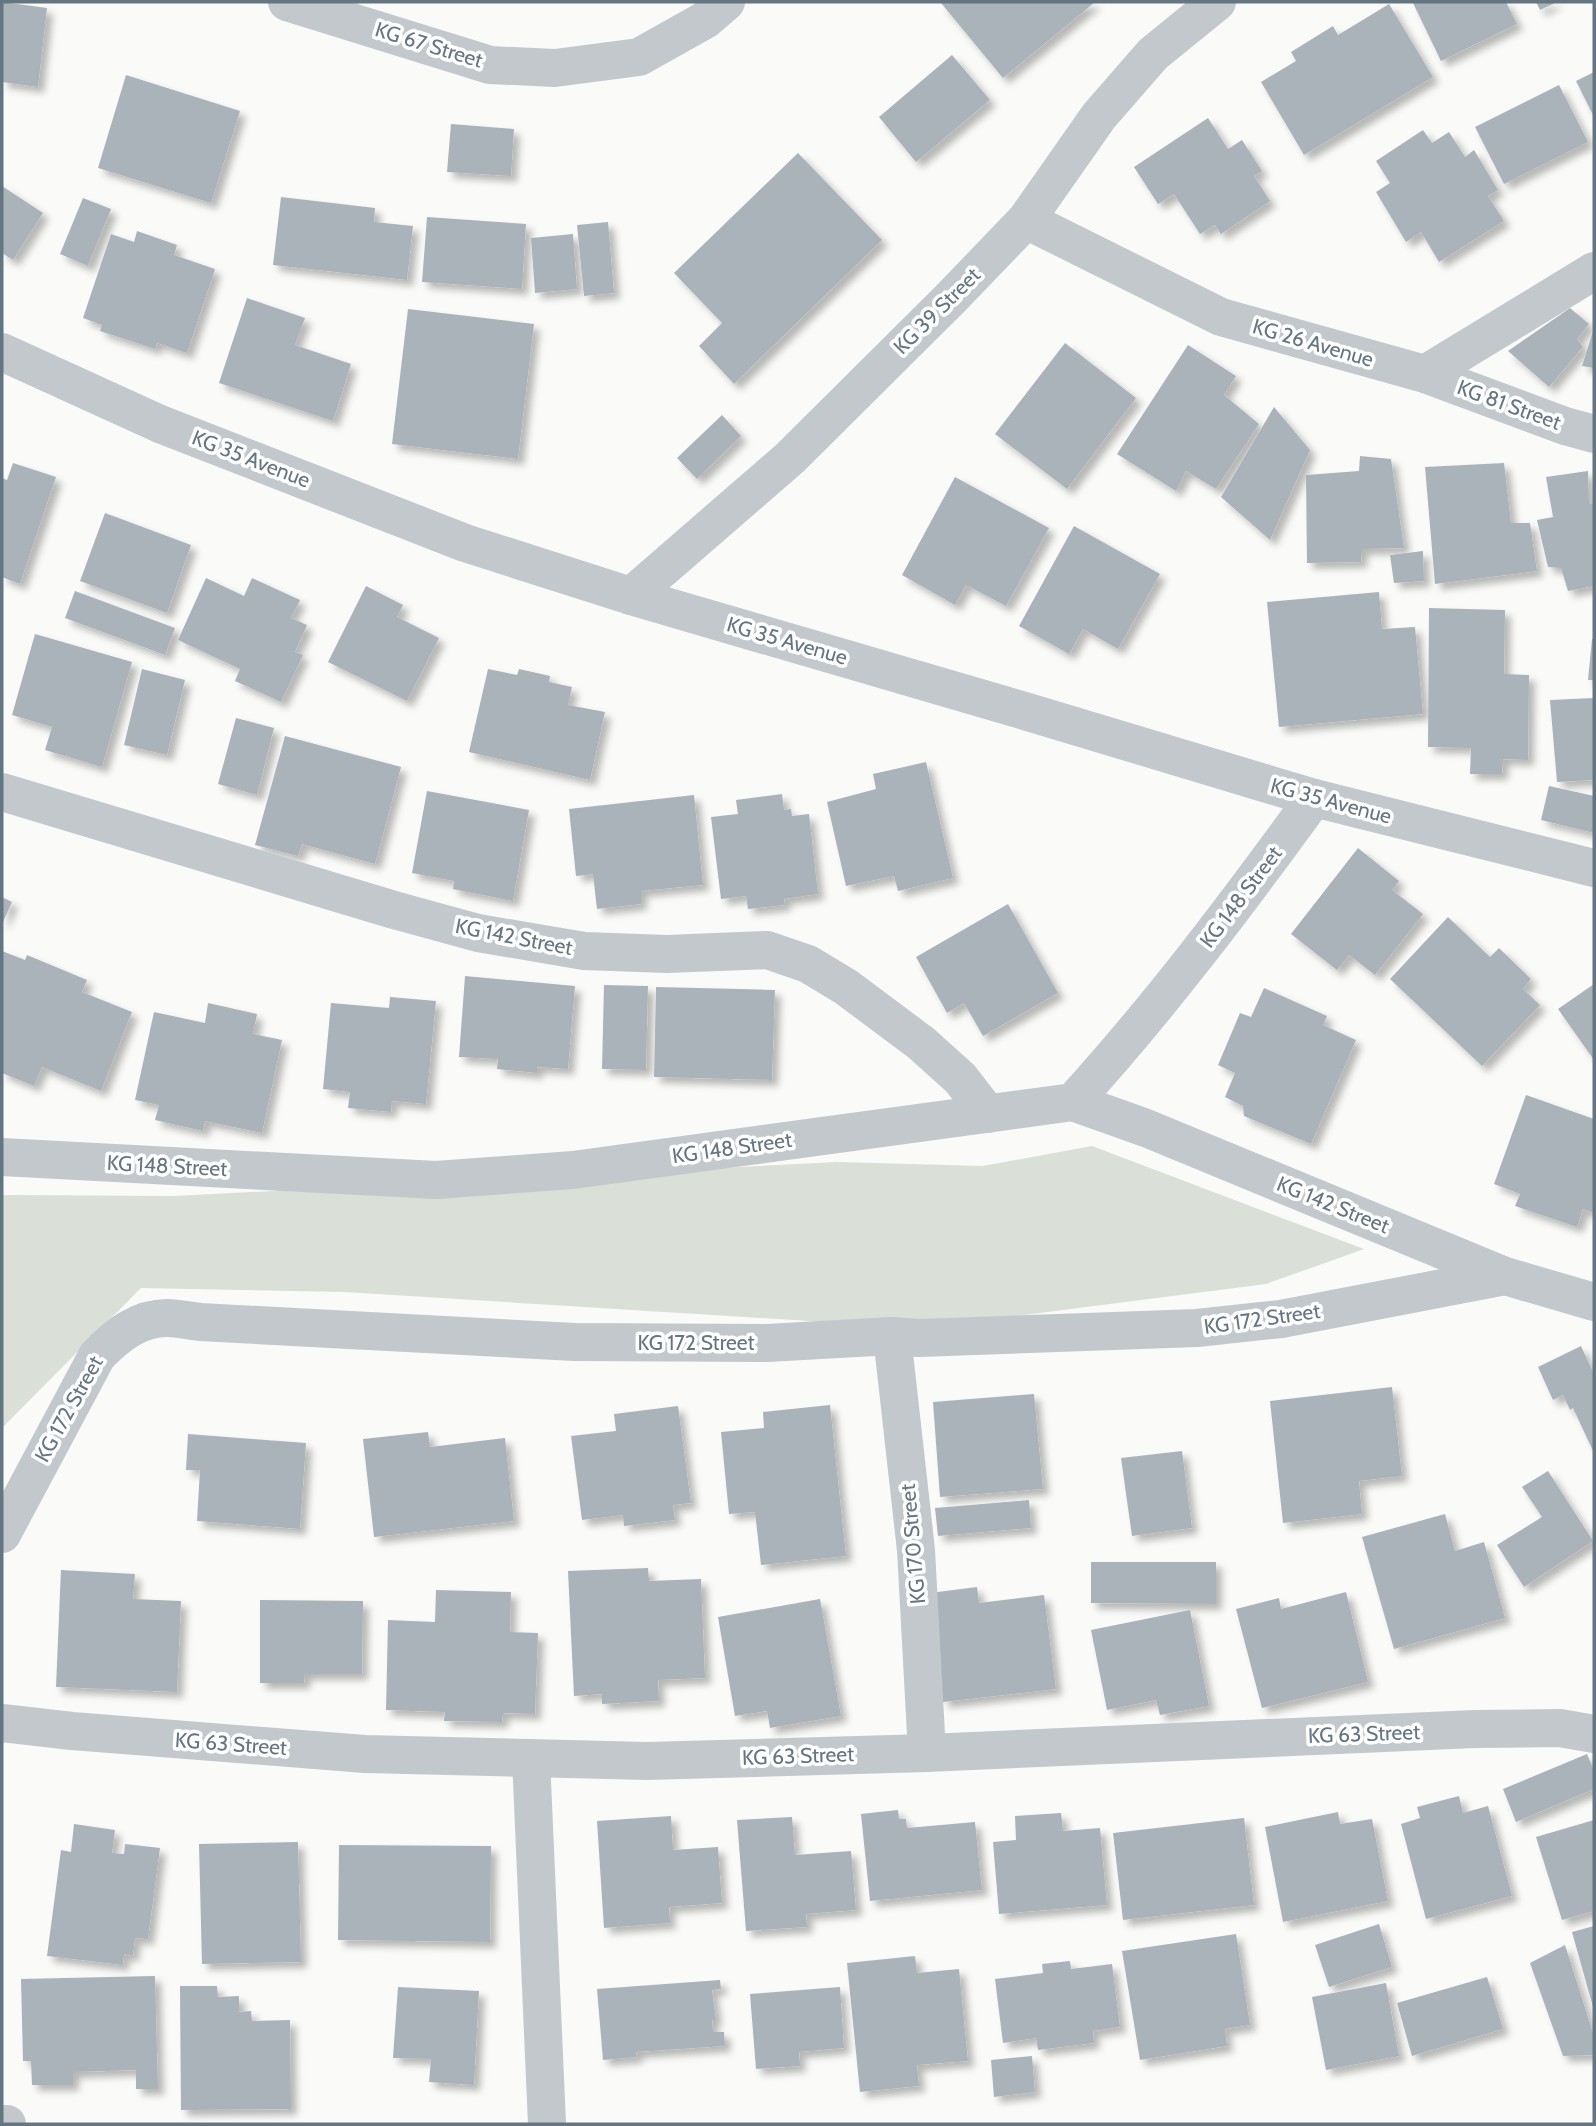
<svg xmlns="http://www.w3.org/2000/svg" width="1596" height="2126" viewBox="0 0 1596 2126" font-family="Cabin,sans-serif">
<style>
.green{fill:#dadfd7}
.building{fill:#aab3b9;filter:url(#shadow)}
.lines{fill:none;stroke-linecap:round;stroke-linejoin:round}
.street{stroke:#c3c8cc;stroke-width:38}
.labels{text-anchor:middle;stroke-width:7;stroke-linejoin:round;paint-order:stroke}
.street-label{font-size:21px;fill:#657683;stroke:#fff}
</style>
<defs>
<filter id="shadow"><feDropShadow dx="6" dy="6" stdDeviation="3.5" flood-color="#0004"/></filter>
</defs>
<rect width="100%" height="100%" fill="#fafaf8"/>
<!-- green -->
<polygon class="green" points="1092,1146 1364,1249 1266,1284 921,1328 345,1292 141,1288 2,1428 2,1195 174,1196 837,1162 983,1166"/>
<!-- building -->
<g class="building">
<polygon points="2,2 47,8 38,87 2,82"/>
<polygon points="943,2 1095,2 1003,78 941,3"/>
<polygon points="1415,2 1506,2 1517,24 1441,61 1413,3"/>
<polygon points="1536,2 1557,2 1540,10"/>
<polygon points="1389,4 1433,77 1304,155 1261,82 1296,61 1291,52 1333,26 1338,35"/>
<polygon points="952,55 990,100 916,162 879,117"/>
<polygon points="1594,72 1594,117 1576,81"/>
<polygon points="126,75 240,111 211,203 98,168"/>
<polygon points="1559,85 1588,142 1504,184 1475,127"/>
<polygon points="1208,118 1228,149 1242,140 1262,171 1254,176 1270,201 1221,234 1215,225 1200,234 1174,194 1158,204 1134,167"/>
<polygon points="451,124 514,129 511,176 447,172"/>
<polygon points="1423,130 1432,143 1449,132 1465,157 1474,150 1498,190 1488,196 1504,221 1439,262 1421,232 1406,242 1376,192 1390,183 1376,161"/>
<polygon points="798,153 882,240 734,384 699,346 722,323 674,273"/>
<polygon points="2,186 43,213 13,260 2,253"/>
<polygon points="281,197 375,208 374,222 413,226 407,280 273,265"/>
<polygon points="83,198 111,209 88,266 60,254"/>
<polygon points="427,217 526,224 522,289 422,282"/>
<polygon points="608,222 614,293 584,296 577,225"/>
<polygon points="137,231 177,245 174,255 215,269 187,353 157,343 155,349 100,331 102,325 83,318 111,234 134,242"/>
<polygon points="573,234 577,289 535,293 531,238"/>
<polygon points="247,298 305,318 295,345 351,364 333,421 219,383"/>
<polygon points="1570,308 1589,324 1577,339 1583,347 1549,387 1508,351"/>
<polygon points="408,309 534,324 518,459 392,444"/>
<polygon points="1594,328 1594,368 1582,366"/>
<polygon points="1065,343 1136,398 1067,489 995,434"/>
<polygon points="1188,345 1236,376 1224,395 1259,424 1216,489 1186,471 1176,491 1117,454"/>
<polygon points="1274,407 1310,450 1270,540 1221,497"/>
<polygon points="722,415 741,436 697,479 677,458"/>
<polygon points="1360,456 1391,459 1404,548 1362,549 1361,562 1307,563 1306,475 1359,471"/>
<polygon points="13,463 56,477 20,584 2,577 2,478 7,480"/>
<polygon points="1504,463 1511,523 1530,523 1537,571 1435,584 1425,467"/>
<polygon points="1588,471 1589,504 1594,504 1594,586 1568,591 1561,568 1548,567 1537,520 1553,517 1546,477"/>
<polygon points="955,477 1049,528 1006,606 966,585 955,605 902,575"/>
<polygon points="105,513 191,545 167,613 80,581"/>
<polygon points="1074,526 1160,574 1118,649 1083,629 1069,654 1019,626"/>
<polygon points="1423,551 1424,581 1394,583 1390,555"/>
<polygon points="206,578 244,596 252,578 300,600 291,618 307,625 295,652 303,655 281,702 235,681 240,669 178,640"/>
<polygon points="366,586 403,605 397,617 439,638 407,701 328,662"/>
<polygon points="75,591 175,628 165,655 65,618"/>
<polygon points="1379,592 1382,629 1415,627 1423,714 1279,727 1267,602"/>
<polygon points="1429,608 1505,610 1504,674 1529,675 1528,760 1503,759 1502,774 1470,774 1471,748 1428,747"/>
<polygon points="35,634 132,662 102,767 45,750 52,727 12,715"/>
<polygon points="1592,639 1594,639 1594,680 1588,680"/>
<polygon points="142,669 185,680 167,755 124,745"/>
<polygon points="488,669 517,675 519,669 550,676 549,682 572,687 568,705 605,712 590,780 469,752"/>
<polygon points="1594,698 1594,780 1557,782 1550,700"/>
<polygon points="236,718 274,728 257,795 218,784"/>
<polygon points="285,736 401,767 375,864 302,844 298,856 255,845"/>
<polygon points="926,762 953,878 898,891 894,876 846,886 827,802 876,789 873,774"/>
<polygon points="1549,786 1594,796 1594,833 1541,820"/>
<polygon points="427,791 529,810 513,901 453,889 454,881 412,873"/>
<polygon points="782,794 784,810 791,809 792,816 809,814 818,894 784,899 785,905 748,909 746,896 721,899 711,817 738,814 736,800"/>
<polygon points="694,795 703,885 641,891 641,904 597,909 593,874 576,876 569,809"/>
<polygon points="1358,848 1399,881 1392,890 1423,914 1375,975 1349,955 1337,970 1291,934"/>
<polygon points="2,897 12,902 2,924"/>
<polygon points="1008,904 1058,993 983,1036 964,1003 947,1013 916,957"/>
<polygon points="1448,917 1490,957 1499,948 1531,979 1523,989 1540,1005 1482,1066 1390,979"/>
<polygon points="2,951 25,960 27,955 87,980 82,992 132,1012 101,1091 42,1067 34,1086 2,1073"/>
<polygon points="465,976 575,986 568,1069 537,1067 537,1073 497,1069 498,1059 459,1057"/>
<polygon points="1594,984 1594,1060 1558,1009"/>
<polygon points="604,985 648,986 646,1070 602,1069"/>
<polygon points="656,987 775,990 772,1080 654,1077"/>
<polygon points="1264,988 1327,1016 1323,1025 1356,1040 1311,1144 1244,1116 1243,1106 1225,1097 1235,1073 1218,1065 1240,1013 1251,1017"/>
<polygon points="390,997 436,1001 426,1104 392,1101 391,1112 348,1108 350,1092 323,1089 331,1003 389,1008"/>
<polygon points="208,1003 257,1014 253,1034 282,1040 262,1133 205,1121 203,1131 155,1120 159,1105 135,1100 154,1012 205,1023"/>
<polygon points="1526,1095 1594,1119 1594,1213 1583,1209 1577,1227 1515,1206 1520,1194 1494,1184"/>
<polygon points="1581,1346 1594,1374 1594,1453 1573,1408 1570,1410 1563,1395 1553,1400 1538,1367"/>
<polygon points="1392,1387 1402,1476 1359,1481 1362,1514 1283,1523 1270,1401"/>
<polygon points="1034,1394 1043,1489 940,1497 933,1402"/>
<polygon points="830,1405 846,1556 761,1565 755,1512 729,1514 721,1432 764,1428 763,1412"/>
<polygon points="678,1406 691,1503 673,1505 675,1520 624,1526 623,1515 582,1520 571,1436 616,1431 614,1414"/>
<polygon points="428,1432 430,1447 505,1438 514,1521 374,1537 363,1439"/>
<polygon points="188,1434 306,1443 300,1529 197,1521 200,1470 186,1470"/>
<polygon points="1182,1451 1192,1528 1132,1536 1121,1458"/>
<polygon points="1548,1471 1593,1541 1524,1587 1497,1545 1542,1517 1522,1487"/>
<polygon points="1029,1500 1031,1528 938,1536 935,1508"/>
<polygon points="1445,1514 1455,1551 1484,1542 1505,1618 1394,1649 1362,1537"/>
<polygon points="1091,1562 1216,1562 1216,1604 1091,1603"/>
<polygon points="648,1568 649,1581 701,1579 705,1678 658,1680 659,1701 602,1704 602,1694 574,1696 568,1571"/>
<polygon points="61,1570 135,1574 133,1599 181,1601 177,1692 56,1687"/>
<polygon points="977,1587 979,1603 1044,1595 1056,1689 943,1702 930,1593"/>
<polygon points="436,1590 511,1592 510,1632 538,1633 535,1714 503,1713 502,1722 444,1721 445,1712 386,1710 388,1620 435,1622"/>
<polygon points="1346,1592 1368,1682 1262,1708 1236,1609 1279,1598 1281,1609"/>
<polygon points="820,1599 841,1716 770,1728 767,1711 735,1716 718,1617"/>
<polygon points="260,1600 363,1601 362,1674 305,1674 304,1683 260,1683"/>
<polygon points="1190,1610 1209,1706 1160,1715 1156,1700 1107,1710 1091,1630"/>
<polygon points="1587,1754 1594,1771 1594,1789 1516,1822 1503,1789"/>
<polygon points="1459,1796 1463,1813 1488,1806 1512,1896 1426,1919 1401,1824 1420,1818 1417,1807"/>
<polygon points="898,1810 899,1819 906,1819 907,1828 975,1822 982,1890 870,1901 861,1814"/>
<polygon points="1338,1812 1340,1824 1372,1819 1388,1901 1283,1922 1265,1827"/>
<polygon points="1061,1813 1063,1831 1100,1828 1107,1905 999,1914 993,1842 1016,1840 1015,1816"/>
<polygon points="671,1816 673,1850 718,1847 722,1903 669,1907 670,1923 604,1928 597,1821"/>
<polygon points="792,1817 795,1855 851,1851 856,1910 806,1914 807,1927 746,1931 737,1820"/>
<polygon points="1244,1818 1254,1905 1123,1920 1113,1833"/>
<polygon points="1594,1820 1594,1911 1562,1920 1536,1837"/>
<polygon points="74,1824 115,1830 112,1853 124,1854 125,1844 160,1848 148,1939 135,1938 133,1956 124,1954 123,1965 47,1956 61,1850 71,1852"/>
<polygon points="298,1842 301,1962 202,1964 199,1844"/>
<polygon points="339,1845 491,1846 490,1942 338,1940"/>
<polygon points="1379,1924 1392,1967 1329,1987 1315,1945"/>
<polygon points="1594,1926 1594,2007 1593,2007 1572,1932"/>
<polygon points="1236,1934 1250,2025 1225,2029 1227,2046 1140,2060 1122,1951"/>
<polygon points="1565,1945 1594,2036 1594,2055 1563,2056 1530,1963"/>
<polygon points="915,1956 917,1973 959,1969 968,2061 917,2065 919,2086 860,2092 847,1963"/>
<polygon points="1070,1961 1071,1969 1112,1964 1120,2027 1093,2031 1094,2043 1038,2050 1036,2038 1003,2043 995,1979 1043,1973 1042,1964"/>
<polygon points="155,1976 158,2089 136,2089 136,2070 73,2072 73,2085 32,2085 31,2061 23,2061 21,1979"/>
<polygon points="1487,1977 1503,2029 1412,2056 1397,2003"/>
<polygon points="720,1980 721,1989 712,1990 716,2020 712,2020 713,2032 724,2032 725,2046 636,2052 637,2057 603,2060 597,1989"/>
<polygon points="1386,1983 1399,2056 1326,2070 1312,1997"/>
<polygon points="180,1986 217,1986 218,1997 239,1996 239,2012 251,2011 252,2021 290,2020 291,2109 181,2110"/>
<polygon points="398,1987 479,1991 474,2085 429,2082 431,2059 393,2058"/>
<polygon points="840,1987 844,2048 799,2052 800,2066 756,2069 750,1994"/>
<polygon points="1032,2056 1035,2092 994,2097 991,2060"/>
</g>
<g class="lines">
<!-- street -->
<g class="street">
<polyline points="287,2 490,65 555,68 639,57 705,20 726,2"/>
<polyline points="1026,220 1221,317 1425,374 1565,426 1594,434"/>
<polyline points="2,352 160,424 465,543 631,596 1028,712 1314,798 1594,868"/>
<polyline points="1425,374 1594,271"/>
<polyline points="631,596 790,458 950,299 1026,220 1099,116 1153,54 1217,2"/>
<polyline points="2,792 394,910 478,933 584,951 667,954 767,950 808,964 846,987 921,1043 960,1078 988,1114"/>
<polyline points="1073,1102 1146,1128 1505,1276 1594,1302"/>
<path d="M2,1157L436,1180L573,1170L1073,1102C1161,1005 1237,904 1314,798"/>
<polyline points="892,1336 916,1550 927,1753"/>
<path d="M2,1534L97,1356C116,1336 138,1318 167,1318C178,1318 190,1321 200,1322L575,1342L767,1343L892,1336L919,1338L1197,1328L1281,1319L1505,1276"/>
<polyline points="2,1723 72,1731 365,1754 647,1761 927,1753 1475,1729 1560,1728 1594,1734"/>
<polyline points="531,1758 547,2124"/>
<polyline points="2,2124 7,2124"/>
</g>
</g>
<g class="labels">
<!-- street labels -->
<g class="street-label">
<text transform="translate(429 45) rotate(17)" y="7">KG 67 Street</text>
<text transform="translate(937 311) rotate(-45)" y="7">KG 39 Street</text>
<text transform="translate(1313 343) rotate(16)" y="7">KG 26 Avenue</text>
<text transform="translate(1509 405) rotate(20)" y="7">KG 81 Street</text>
<text transform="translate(251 459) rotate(21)" y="7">KG 35 Avenue</text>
<text transform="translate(787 641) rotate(16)" y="7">KG 35 Avenue</text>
<text transform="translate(1331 801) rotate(15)" y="7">KG 35 Avenue</text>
<text transform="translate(1241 897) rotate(-53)" y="7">KG 148 Street</text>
<text transform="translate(514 937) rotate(11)" y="7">KG 142 Street</text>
<text transform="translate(732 1148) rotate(-8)" y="7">KG 148 Street</text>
<text transform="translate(167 1166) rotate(3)" y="7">KG 148 Street</text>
<text transform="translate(1333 1205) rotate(22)" y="7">KG 142 Street</text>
<text transform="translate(1262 1319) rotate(-8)" y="7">KG 172 Street</text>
<text x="696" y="1350">KG 172 Street</text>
<text transform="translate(69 1409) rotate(-61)" y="7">KG 172 Street</text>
<text transform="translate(913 1544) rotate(-95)" y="7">KG 170 Street</text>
<text transform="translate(1364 1734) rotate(-2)" y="7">KG 63 Street</text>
<text transform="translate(231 1744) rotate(4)" y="7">KG 63 Street</text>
<text transform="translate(798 1756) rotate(-2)" y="7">KG 63 Street</text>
</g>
</g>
<!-- border -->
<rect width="1596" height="2126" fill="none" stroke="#657683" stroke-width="7"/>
</svg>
